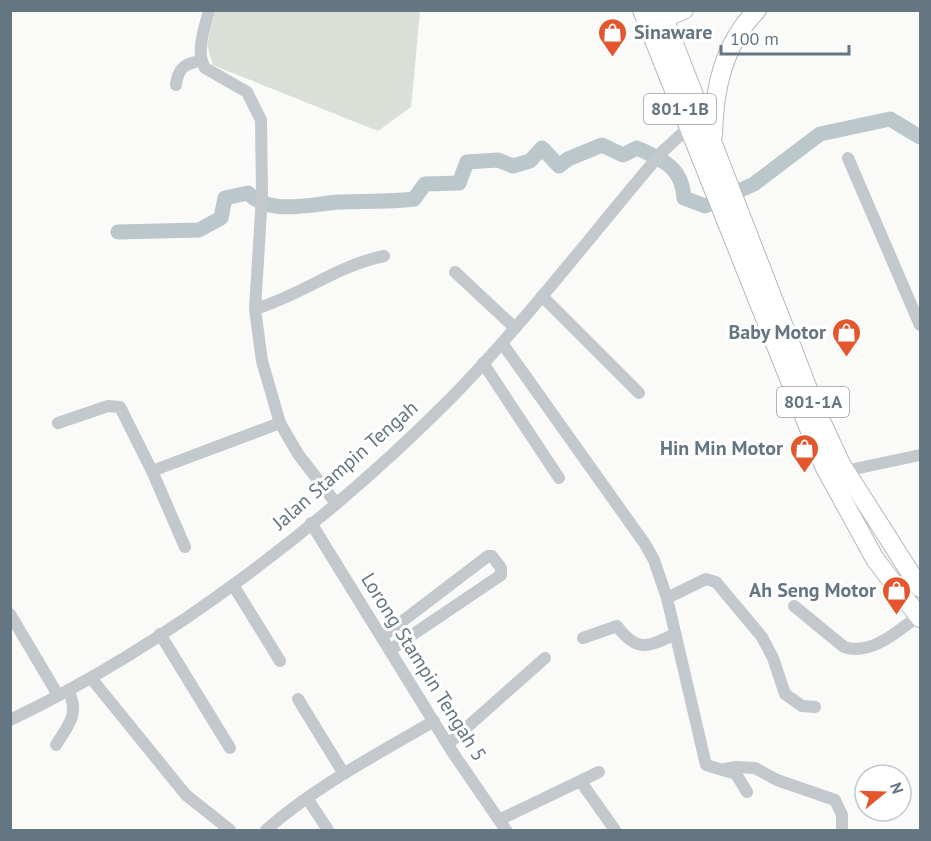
<svg xmlns="http://www.w3.org/2000/svg" width="931" height="841" viewBox="0 0 931 841" font-family="'PT Sans',sans-serif">
<style>
.green{fill:#dadfd7}
.lines{fill:none;stroke-linecap:round;stroke-linejoin:round}
.river{stroke:#bbc7cb;stroke-width:15}
.highway-casing{stroke:#b4b9bd;stroke-width:20}
.minor{stroke:#c3c8cc;stroke-width:12}
.highway{stroke:#fff;stroke-width:18}
.labels{text-anchor:middle;stroke-width:6;stroke-linejoin:round;paint-order:stroke}
.shield{fill:#fff;stroke:#939fa8;stroke-width:1.5}
.shield-label{font-size:18px;font-weight:bold;fill:#657683}
.poi-label{font-size:20px;font-weight:bold;fill:#657683;stroke:#fff;text-anchor:end}
.street-label{font-size:20px;fill:#657683;stroke:#fff}
</style>
<rect width="100%" height="100%" fill="#fafaf8"/>
<!-- green -->
<polygon class="green" points="215,11 420,11 411,107 378,131 213,65 207,45"/>
<g class="lines">
<!-- river -->
<path class="river" d="M118,232L199,230L221,218L225,198L248,193C270,216 311,204 339,202C364,201 389,202 414,199L425,184L459,183L467,162L498,160L513,166L530,161L542,148L559,166L568,159L602,145L623,155L637,148C663,160 682,167 684,198L705,206L754,184L820,134L890,119L920,137"/>
<defs>
<g id="highway">
<polyline points="642,10 824,466 875,559 920,618"/>
<polyline points="661,10 817,412 841,464 920,588"/>
<polyline points="655,21 684,10"/>
<path d="M713,135C714,89 723,45 757,10"/>
</g>
</defs>
<!-- highway casing -->
<use href="#highway" class="highway-casing"/>
<!-- minor -->
<g class="minor">
<path d="M209,10C205,28 195,51 205,68L247,92L261,120L262,195L255,309L262,361L280,423L298,454L335,502"/>
<path d="M176,85C178,68 185,63 201,61"/>
<polyline points="848,158 920,325"/>
<polyline points="455,272 515,328"/>
<polyline points="542,296 639,393"/>
<path d="M255,309C300,296 338,265 384,256"/>
<polyline points="502,343 645,544 654,560 667,598 706,765 736,774 747,792"/>
<polyline points="483,363 559,478"/>
<polyline points="58,423 108,406 120,407 152,471 185,547"/>
<polyline points="152,471 280,423"/>
<polyline points="845,471 920,455"/>
<polyline points="311,523 453,753 506,830"/>
<polyline points="233,585 280,661"/>
<polyline points="667,598 706,579 716,582 762,637 773,658 785,694 802,706 815,707"/>
<path d="M794,606L844,647C871,656 898,631 918,616"/>
<polyline points="10,614 58,695"/>
<polyline points="160,634 230,748"/>
<polyline points="383,636 488,556 492,556 501,568 501,575 390,650"/>
<path d="M583,638L617,626C637,653 648,647 675,634"/>
<polyline points="91,678 186,795 230,830"/>
<polyline points="298,699 344,774"/>
<path d="M10,720C168,645 329,521 452,397C527,320 592,234 662,152L688,128"/>
<polyline points="448,744 545,658"/>
<path d="M56,745C69,724 80,714 68,690"/>
<polyline points="725,769 736,767 755,768 777,780 835,800 842,815 842,830"/>
<polyline points="581,782 615,830"/>
<polyline points="307,798 328,830"/>
<polyline points="499,820 599,772"/>
<path d="M266,830C316,786 376,755 434,721"/>
</g>
<!-- highway -->
<use href="#highway" class="highway"/>
</g>
<!-- icons -->
<defs>
<symbol id="shop-pin" viewBox="-11 -11 22 30"><path d="M0 17L-7.5 6A9.5 9.5 0 1 1 7.5 6Z" fill="#e4572e" stroke="#fff"/><path d="M-5-2.5h2.3a2.7 3.5 0 0 1 5.4 0H5L5.5 6h-11ZM-1.5-2.5h3a1.5 2.3 0 0 0-3 0Z" fill="#fff"/></symbol>
</defs>
<g fill-rule="evenodd">
<use href="#shop-pin" x="596" y="16" width="33" height="45"/>
<use href="#shop-pin" x="830" y="316" width="33" height="45"/>
<use href="#shop-pin" x="788" y="432" width="33" height="45"/>
<use href="#shop-pin" x="880" y="574" width="33" height="45"/>
</g>
<g class="labels">
<!-- shield labels -->
<g class="shield">
<rect x="644" y="94" width="72" height="30" rx="4.5"/>
<rect x="777" y="387" width="72" height="30" rx="4.5"/>
</g>
<g class="shield-label">
<text x="680" y="115">801-1B</text>
<text x="813" y="408">801-1A</text>
</g>
<!-- poi labels -->
<g class="poi-label">
<text x="634" y="39" text-anchor="start">Sinaware</text>
<text x="826" y="339">Baby Motor</text>
<text x="783" y="455">Hin Min Motor</text>
<text x="876" y="597">Ah Seng Motor</text>
</g>
<!-- street labels -->
<g class="street-label">
<text transform="translate(345 465) rotate(-41)" y="7">Jalan Stampin Tengah</text>
<text transform="translate(424 667) rotate(58)" y="7">Lorong Stampin Tengah 5</text>
</g>
</g>
<!-- border -->
<rect width="931" height="841" fill="none" stroke="#657683" stroke-width="24"/>
<!-- north arrow -->
<g transform="translate(883 793) rotate(71)"><circle r="28" fill="#ffffff" stroke="#c1c8cd" stroke-width="1.5"/>
<path d="M0-4.5L10 22L0 15L-10 22Z" fill="#e4572e"/>
<text y="-9" font-size="16" font-weight="bold" text-anchor="middle" fill="#657683">N</text>
</g>
<!-- scale -->
<path d="M721 45v9h128v-9" fill="none" stroke="#657683" stroke-width="3"/>
<text x="730" y="45" font-size="18" fill="#657683" stroke="#ffffff" stroke-width="4.5" paint-order="stroke">100 m</text>
</svg>
